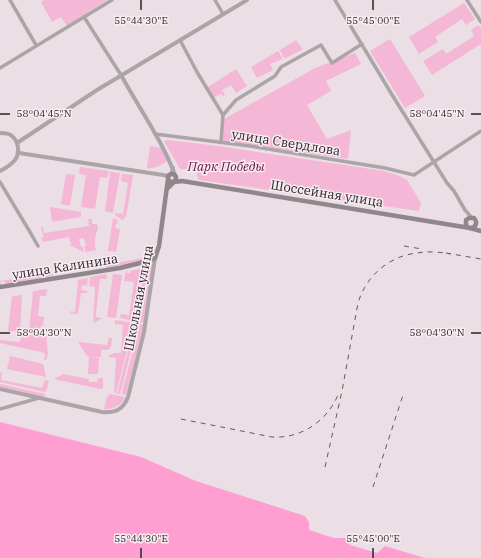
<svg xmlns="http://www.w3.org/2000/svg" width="481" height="558" viewBox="0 0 481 558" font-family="'IBM Plex Serif',serif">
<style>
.green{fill:#f5b7d6}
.water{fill:#ff9fd1}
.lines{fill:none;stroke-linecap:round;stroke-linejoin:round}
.minor{stroke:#aba5a8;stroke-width:3.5}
.tertiary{stroke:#aba5a8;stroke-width:4}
.secondary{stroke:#8f878b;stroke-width:4.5}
.rail{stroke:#625b5e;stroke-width:1;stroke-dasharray:5 5;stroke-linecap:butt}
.ticks{fill:none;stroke:#2c2729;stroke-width:1.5}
.labels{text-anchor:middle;stroke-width:3;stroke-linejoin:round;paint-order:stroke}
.street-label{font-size:13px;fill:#2c2729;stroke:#f9ecf2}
.park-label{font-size:13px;font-style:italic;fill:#661347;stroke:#f9ecf2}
.ticks-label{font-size:10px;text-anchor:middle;fill:#2c2729;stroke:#f9ecf2;stroke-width:3;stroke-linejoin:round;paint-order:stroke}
</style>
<rect width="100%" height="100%" fill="#ebdee4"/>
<!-- green -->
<g class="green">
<polygon points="44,0 107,0 67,26 61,17 52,22 41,2"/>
<polygon points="464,3 475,19 466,25 462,19 435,37 438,42 419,54 409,37"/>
<polygon points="478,25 481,29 481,44 432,75 423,61 443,49 446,54 474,36 471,30"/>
<polygon points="390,39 425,96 405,108 370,51"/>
<polygon points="296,40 303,49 286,58 284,58 280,50"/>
<polygon points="278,51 283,59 270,64 273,70 257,78 251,67"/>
<polygon points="355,53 361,64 326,81 331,91 307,105 327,139 351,130 348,159 222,141 224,119 315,68"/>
<polygon points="236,69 247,86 236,93 231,85 222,90 225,95 223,96 221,94 214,97 208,87"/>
<polygon points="168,140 210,145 384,171 400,176 407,180 421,203 419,211 199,180 197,176 197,169 180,169 164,141"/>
<polygon points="150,146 162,148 168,161 159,166 148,169 147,167"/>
<polygon points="80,167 109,171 107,178 100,177 95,209 81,207 86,175 79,174"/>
<polygon points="110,172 120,173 113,213 105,211"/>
<polygon points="66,174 75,175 70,206 61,204"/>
<polygon points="122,174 133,175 126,217 124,217 124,219 122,220 115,215 115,213 123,214 128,183 121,181"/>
<polygon points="50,207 81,212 81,217 52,222"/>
<polygon points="113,218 118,220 117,224 116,224 115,228 120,229 116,252 108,251"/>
<path d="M88,219H92V224H97L98,229C95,234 94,244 96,250L86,252L84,246H86L84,238L79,239L81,247H83L84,252L69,245H71L69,237L43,242L41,238L44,237L41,228L43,227L44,233L89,226Z"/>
<polygon points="148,257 148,259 128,265 106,268 105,265"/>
<polygon points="152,265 145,323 140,322 146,294 150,266"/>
<polygon points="148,266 144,296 139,322 135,321 145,267"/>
<polygon points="143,268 133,321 120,318 121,314 129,315 134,282 124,281 126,271 127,271 127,273 130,273 130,271"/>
<polygon points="52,273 53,276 6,284 4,281 0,282 2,285 0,285 0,281"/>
<polygon points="106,274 107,276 107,279 100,279 96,312 96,317 103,318 93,323 95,287 89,286 90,277"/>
<polygon points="113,274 122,275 116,318 107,317"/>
<polygon points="88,278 87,286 82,285 81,290 87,291 87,293 81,293 78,314 70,313 71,311 75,312 78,280"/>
<path d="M47,289L46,296H40L38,316L44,317L43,325C37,331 31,334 22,335L23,331H29L33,291Z"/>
<polygon points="22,295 20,331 8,331 12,296"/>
<polygon points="115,320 134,323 116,393 114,393 116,358 109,357 109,355 114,353 121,353 123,325 115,324"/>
<polygon points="135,323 138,324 120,394 117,394"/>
<polygon points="140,324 144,325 126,395 122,394 123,388"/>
<path d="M45,327L46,330L48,354L46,360H44L45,353L0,343V340L20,342L21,337C30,336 38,333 45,327Z"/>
<polygon points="109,338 112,338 111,347 108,350 101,350 101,357 91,357 99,358 98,374 88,374 89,357 87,356 79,344 79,342 107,345"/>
<polygon points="10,356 43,364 46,377 7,369"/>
<polygon points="0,372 2,373 1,380 42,388 45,380 49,381 47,389 45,392 0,382"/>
<polygon points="63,374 89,379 89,382 97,382 98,378 103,378 103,388 100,389 54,379"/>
<polygon points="0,384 45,394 44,397 0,387"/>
<path d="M110,394L125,397C121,407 113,408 104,410L107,397Z"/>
</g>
<!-- water -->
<polygon class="water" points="0,422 141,457 196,481 305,516 309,522 309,530 334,538 349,538 350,545 377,553 385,546 425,558 0,558"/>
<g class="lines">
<!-- minor -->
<g class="minor">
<polyline points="10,0 36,45"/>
<polyline points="215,0 223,14"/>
<polyline points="335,0 394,98 447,183 454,191 465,210 472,218"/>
<polyline points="467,0 481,22"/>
<polyline points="84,17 121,75"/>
<polyline points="180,40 197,72 223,115 221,142"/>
<polyline points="0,68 112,0"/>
<polyline points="223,115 236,100 275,76 281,67 321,45 332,63 362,44"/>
<polyline points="155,134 250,146 385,168 414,175 481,131"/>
<polyline points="0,182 30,232 38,246"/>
<polyline points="0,409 39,398"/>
</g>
<!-- tertiary -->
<g class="tertiary">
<path d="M121,75C139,108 162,140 175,175"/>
<path d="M0,133C4,133 9,133 12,136C19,142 20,153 15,160C11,165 6,168 0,171"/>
<polyline points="17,143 97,90 247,0"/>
<polyline points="19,153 163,175 169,176 172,172 173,168"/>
<path d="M0,389L102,412C115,413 123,410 128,397L144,332L155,258"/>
</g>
<!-- secondary -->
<g class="secondary">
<circle cx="172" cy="178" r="4"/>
<path d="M168,188L174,182L182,181L470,228C476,228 478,222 474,218H469L466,220V225L469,228"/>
<polyline points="470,228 481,231"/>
<polyline points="0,287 120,268 148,261 155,258 159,246 168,179"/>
</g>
<!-- rail -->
<g class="rail">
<polyline points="404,246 422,249"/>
<polyline points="446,253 481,259"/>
<path d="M181,419L272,437C301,439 327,421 338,395"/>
<path d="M325,467L342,391L358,303C366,276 389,256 417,253C428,251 440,252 451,254"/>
<polyline points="373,487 404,392"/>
</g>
</g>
<!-- ticks -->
<path class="ticks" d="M141,0V10M373,0V10M0,114H10M471,114H481M0,333H10M471,333H481M141,548V558M373,548V558"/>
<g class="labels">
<!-- street labels -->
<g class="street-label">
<text transform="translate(286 142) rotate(9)" y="5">улица Свердлова</text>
<text transform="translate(327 193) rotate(9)" y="5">Шоссейная улица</text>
<text transform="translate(65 266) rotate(-9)" y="5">улица Калинина</text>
<text transform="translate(138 298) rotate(-79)" y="5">Школьная улица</text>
</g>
<!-- park labels -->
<g class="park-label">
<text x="226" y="171">Парк Победы</text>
</g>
</g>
<g class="ticks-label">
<text x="141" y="24">55°44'30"E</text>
<text x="373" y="24">55°45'00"E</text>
<text x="44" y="117">58°04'45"N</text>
<text x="437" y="117">58°04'45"N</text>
<text x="44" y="336">58°04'30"N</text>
<text x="437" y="336">58°04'30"N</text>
<text x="141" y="542">55°44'30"E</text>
<text x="373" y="542">55°45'00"E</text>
</g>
</svg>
